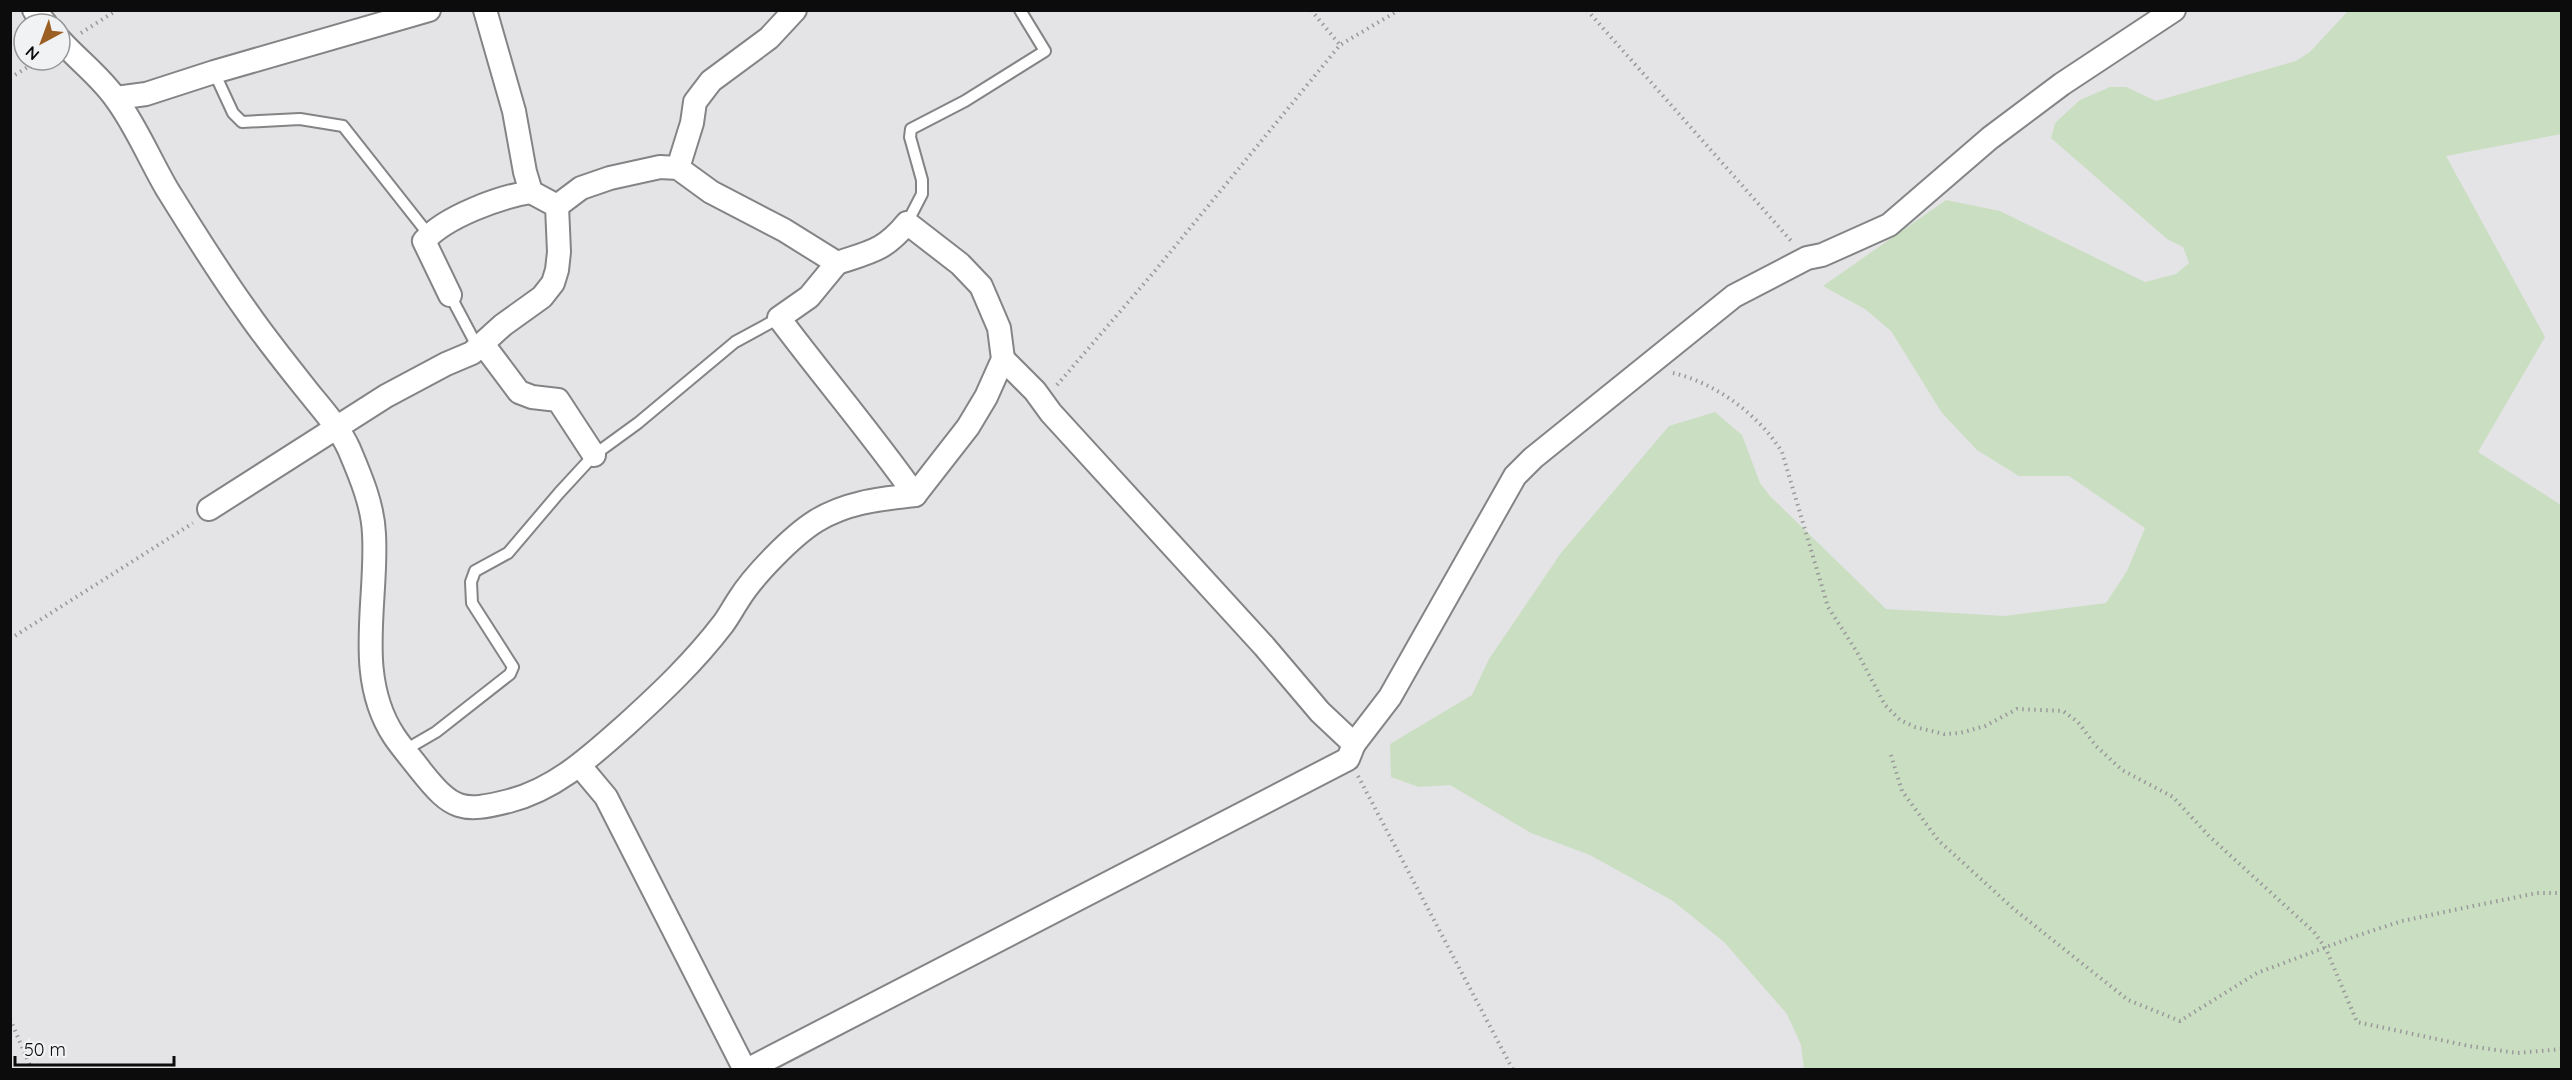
<svg xmlns="http://www.w3.org/2000/svg" width="2572" height="1080" viewBox="0 0 2572 1080" font-family="Quicksand,sans-serif">
<style>
.green{fill:#cadec1}
.lines{fill:none;stroke-linecap:round;stroke-linejoin:round}
.service-casing{stroke:#838486;stroke-width:14}
.minor-casing{stroke:#838486;stroke-width:26}
.path{stroke:#99999b;stroke-width:4;stroke-dasharray:1.5 4.5;stroke-linecap:butt}
.service{stroke:#fff;stroke-width:10}
.minor{stroke:#fff;stroke-width:22}
</style>
<rect width="100%" height="100%" fill="#e4e4e6"/>
<!-- green -->
<polygon class="green" points="2348,11 2561,11 2561,134 2446,156 2545,337 2478,452 2561,505 2561,1069 1804,1069 1801,1045 1787,1014 1724,942 1673,901 1590,855 1531,833 1450,785 1419,787 1391,777 1390,744 1472,695 1489,659 1561,553 1669,426 1715,412 1742,435 1760,483 1770,496 1886,609 2004,616 2106,603 2127,571 2145,528 2069,476 2019,476 1977,450 1942,413 1891,331 1865,309 1823,286 1946,200 2000,211 2145,282 2176,274 2189,263 2183,247 2167,239 2051,138 2055,123 2080,100 2110,87 2126,87 2156,101 2296,61 2310,52"/>
<g class="lines">
<defs>
<g id="service">
<polyline points="214,72 233,113 242,122 300,119 343,126 429,235"/>
<polyline points="907,223 922,194 922,180 910,137 911,129 965,101 1045,51 1020,10"/>
<polyline points="450,295 478,348"/>
<polyline points="405,750 436,732 510,674 513,667 472,603 471,582 475,571 508,553 559,493 594,455 638,423 735,342 779,318"/>
</g>
<g id="minor">
<polyline points="34,10 46,24"/>
<path d="M60,40C78,60 101,77 116,99C136,126 150,160 167,189C193,231 219,273 248,313C266,339 286,364 306,389C321,408 339,427 349,449C360,475 373,505 374,534C378,601 354,675 394,736C402,748 412,759 421,771C452,810 462,813 509,801C556,789 591,756 626,725C661,693 694,662 723,624C729,616 733,608 739,599C754,575 792,536 816,521C847,502 880,499 915,495L968,427L986,397L1003,359L999,328L981,286L960,264L907,223C884,251 870,252 837,263L784,230L711,192L678,168L660,167L610,178L581,188L557,206"/>
<polyline points="116,98 146,94 214,72 429,10"/>
<polyline points="678,168 692,123 695,102 711,81 769,38 795,10"/>
<path d="M837,263L809,297L779,318C824,378 872,434 915,495"/>
<path d="M450,295L424,241C445,217 499,197 531,192"/>
<polyline points="483,344 519,392 532,397 558,400 594,455"/>
<polyline points="1003,359 1035,391 1051,413 1264,646 1320,712 1354,744 1390,697 1515,476 1533,458 1734,296 1807,258 1822,255 1889,225 1990,138 2062,84 2174,10"/>
<polyline points="209,509 386,396 446,364 472,353 503,325 542,297 553,283 557,270 559,252 557,206 531,192 525,172 514,111 485,10"/>
<polyline points="580,766 606,797 745,1070"/>
<polyline points="747,1070 1348,759 1354,744"/>
</g>
</defs>
<!-- service casing -->
<use href="#service" class="service-casing"/>
<!-- minor casing -->
<use href="#minor" class="minor-casing"/>
<!-- path -->
<g class="path">
<polyline points="1311,10 1340,45"/>
<polyline points="1587,10 1793,243"/>
<polyline points="81,33 117,10"/>
<polyline points="10,78 39,60"/>
<path d="M1673,373C1716,383 1759,415 1782,452L1828,607L1857,652L1885,705L1900,720L1915,727L1944,734L1960,733L1985,726L2017,709L2063,711L2078,722L2096,746L2122,770L2173,797L2209,836L2314,932L2326,949L2357,1022L2469,1046L2517,1053L2562,1049"/>
<polyline points="1057,385 1154,272 1340,45 1399,10"/>
<polyline points="10,639 193,523"/>
<polyline points="1891,755 1902,791 1938,840 2015,910 2128,1000 2180,1021 2257,973 2353,937 2402,921 2473,906 2537,893 2562,893"/>
<polyline points="1358,776 1513,1070"/>
<polyline points="10,1019 32,1070"/>
</g>
<!-- service -->
<use href="#service" class="service"/>
<!-- minor -->
<use href="#minor" class="minor"/>
</g>
<!-- border -->
<rect width="2572" height="1080" fill="none" stroke="#0c0c0d" stroke-width="24"/>
<!-- north arrow -->
<g transform="translate(42 42) rotate(221)"><circle r="28" fill="#f1f2f4" stroke="#959698" stroke-width="1.5"/>
<path d="M0-4.5L10 22L0 15L-10 22Z" fill="#9c5f23"/>
<text y="-9" font-size="16" font-weight="bold" text-anchor="middle" fill="#0c0c0d">N</text>
</g>
<!-- scale -->
<path d="M15 1056v9h159v-9" fill="none" stroke="#0c0c0d" stroke-width="3"/>
<text x="24" y="1056" font-size="18" fill="#0c0c0d" stroke="#f1f2f4" stroke-width="4.5" paint-order="stroke">50 m</text>
</svg>
